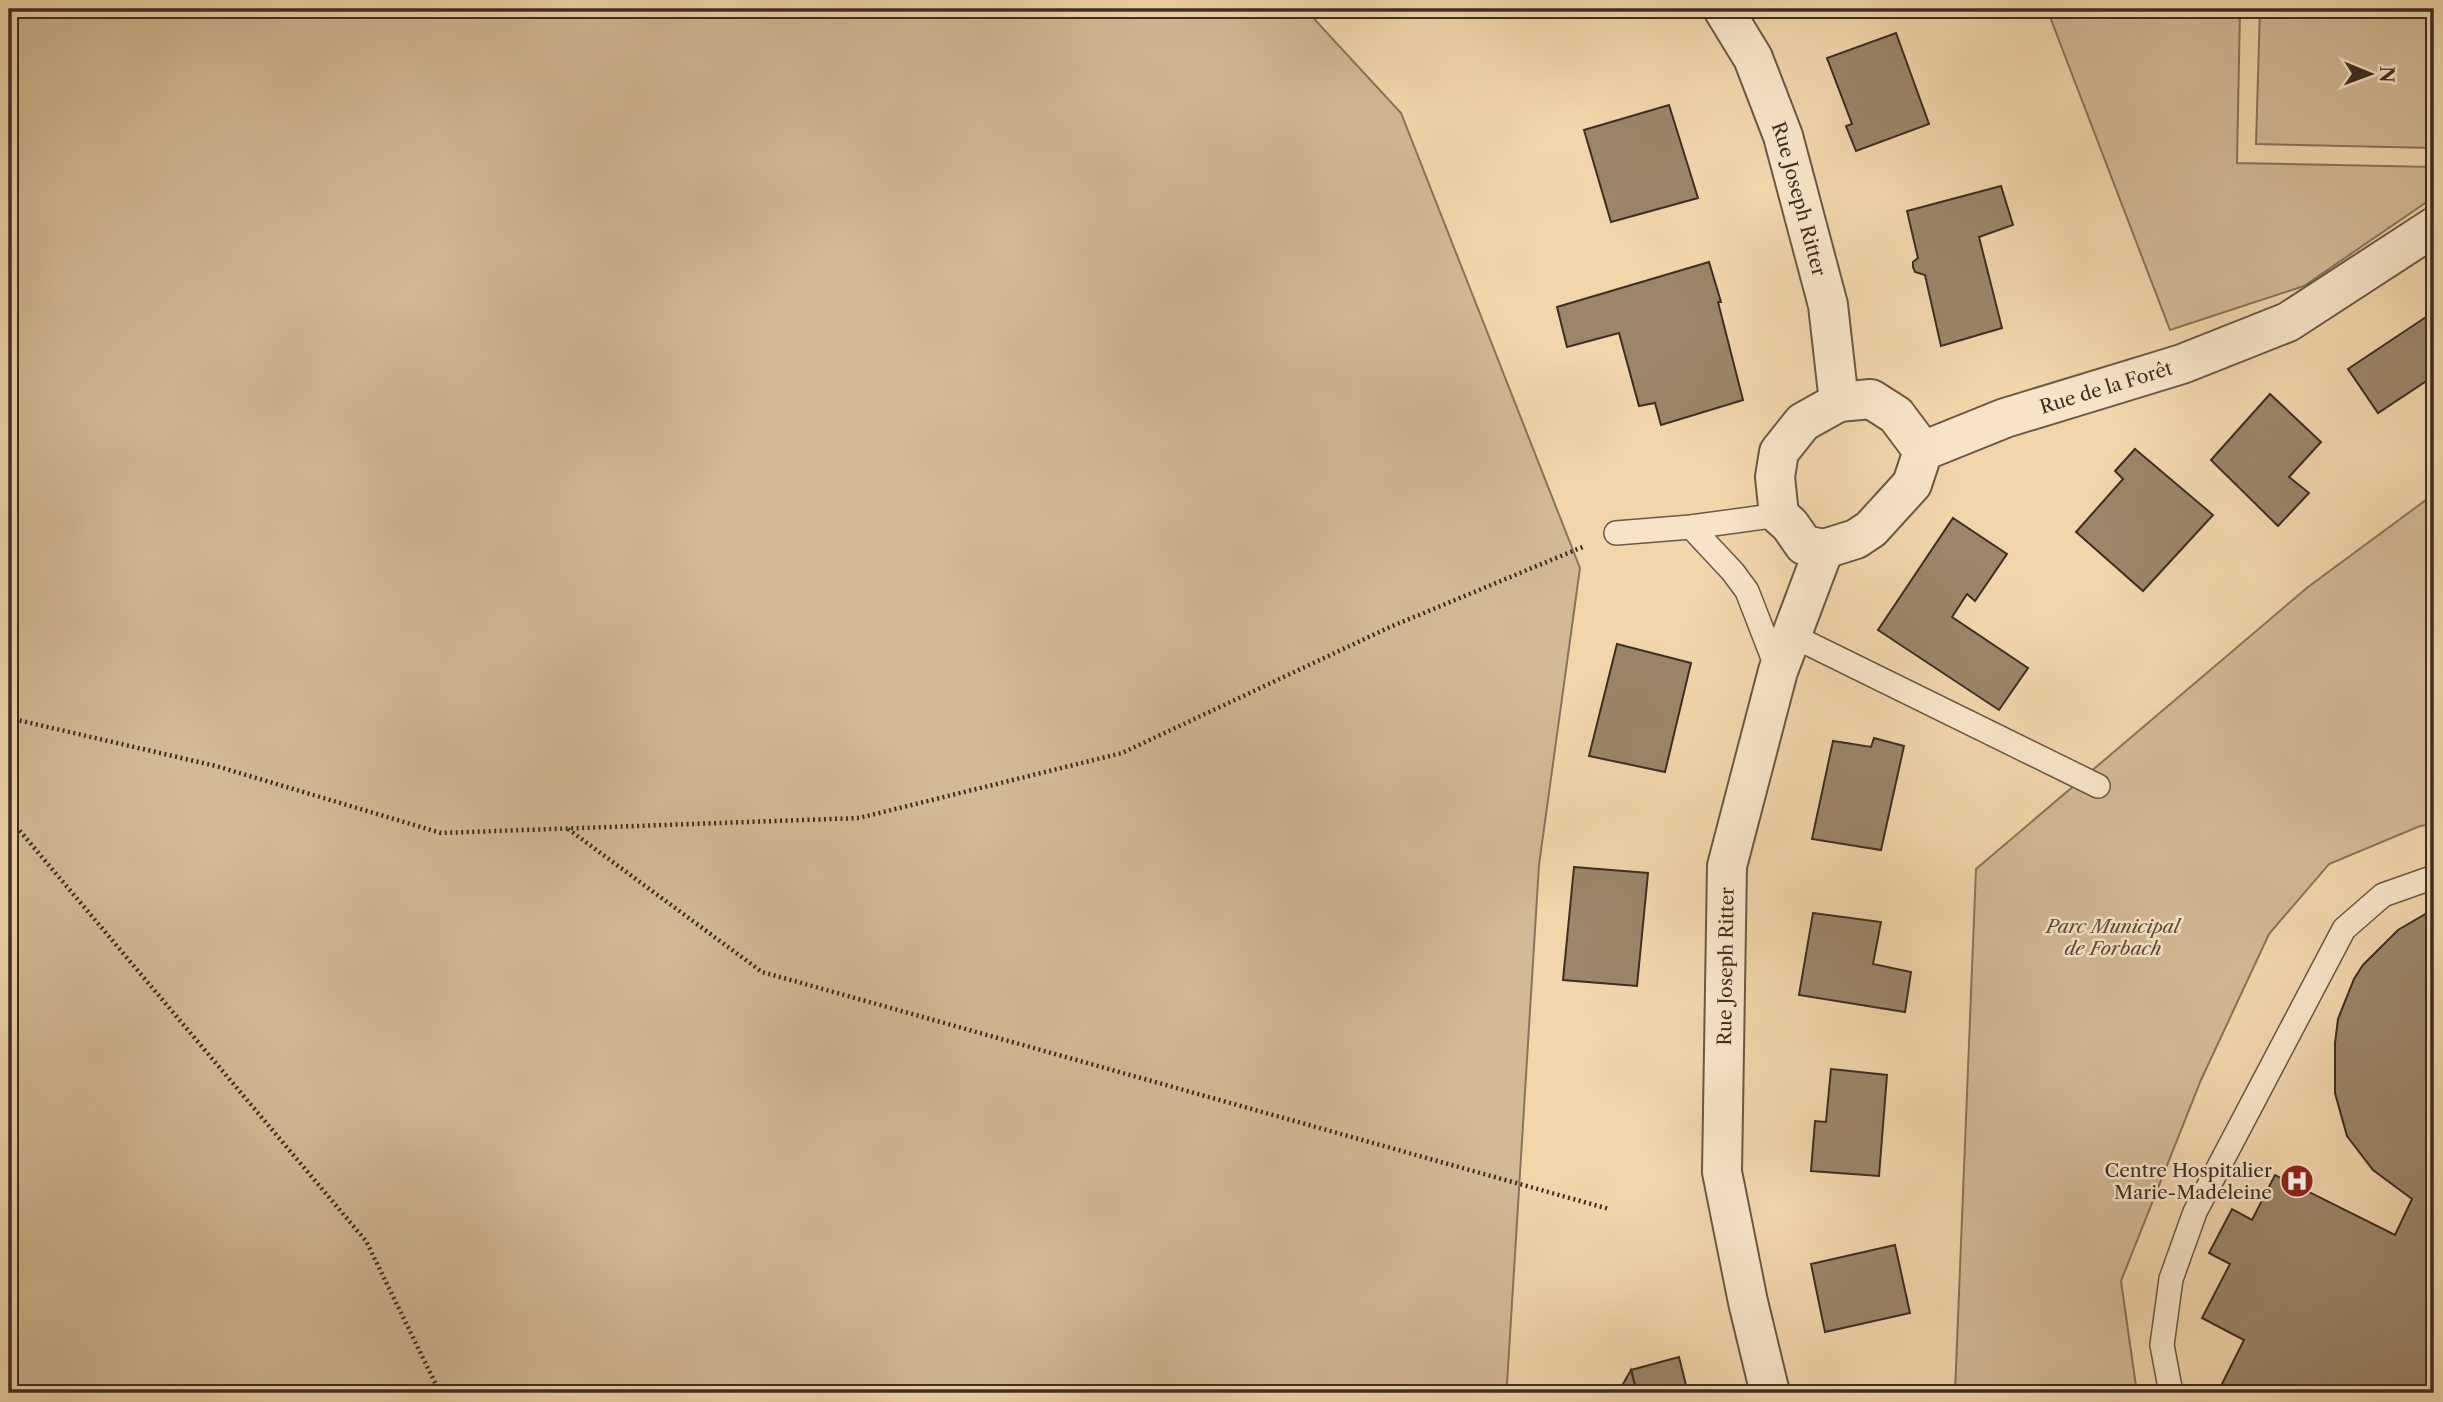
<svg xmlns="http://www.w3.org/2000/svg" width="2443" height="1402" viewBox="0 0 2443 1402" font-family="'Libre Caslon Text',serif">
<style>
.green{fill:#d3b994;stroke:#88745b;stroke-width:2}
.building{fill:#9c8569;stroke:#3e2e22;stroke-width:2}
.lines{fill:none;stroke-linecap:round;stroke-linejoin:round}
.lane-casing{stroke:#6b5844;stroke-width:26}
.street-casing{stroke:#6b5844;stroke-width:42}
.path{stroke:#3e2e22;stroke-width:4.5;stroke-dasharray:2 3.5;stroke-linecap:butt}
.lane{stroke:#f7e4c8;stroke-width:23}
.street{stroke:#f7e4c8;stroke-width:38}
.labels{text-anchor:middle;stroke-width:5;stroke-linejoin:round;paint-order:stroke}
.street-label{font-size:19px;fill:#3e2e22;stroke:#f7e4c8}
.park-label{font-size:19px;font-style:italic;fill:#5c4a39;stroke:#f7e4c8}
.poi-label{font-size:19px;fill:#3e2e22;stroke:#f7e4c8;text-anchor:end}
</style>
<rect width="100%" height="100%" fill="#f2d5ab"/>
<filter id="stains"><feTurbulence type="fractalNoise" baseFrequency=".00286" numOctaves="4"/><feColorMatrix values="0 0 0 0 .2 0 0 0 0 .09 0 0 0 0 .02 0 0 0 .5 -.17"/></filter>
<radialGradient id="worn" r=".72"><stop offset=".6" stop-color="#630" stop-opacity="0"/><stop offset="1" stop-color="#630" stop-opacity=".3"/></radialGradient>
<!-- green -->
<g class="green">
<polygon points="9,9 1305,9 1401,113 1580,568 1539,865 1507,1384 1509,1393 9,1393"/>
<polygon points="2047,9 2240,9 2237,163 2434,167 2434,197 2304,286 2170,330"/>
<polygon points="2260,9 2434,9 2434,148 2256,144"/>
<polygon points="2434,494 2434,824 2420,826 2329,864 2269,934 2201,1080 2121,1281 2137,1393 1955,1393 1976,869 2308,587"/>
</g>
<!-- building -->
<g class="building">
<polygon points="1896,33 1929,124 1856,151 1846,126 1852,124 1827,58"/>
<polygon points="1669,105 1698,198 1611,222 1584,130"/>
<polygon points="2001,186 2013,225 1979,237 2002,328 1941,346 1925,275 1915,272 1913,267 1913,262 1918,258 1907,211"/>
<polygon points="1709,262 1721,302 1718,302 1743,400 1661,425 1655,403 1639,406 1619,333 1567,347 1557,307"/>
<polygon points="2429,315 2434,322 2434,376 2378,413 2348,369"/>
<polygon points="2270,394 2321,442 2289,477 2309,493 2278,526 2211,460"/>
<polygon points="2135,449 2213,515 2143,591 2076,532 2123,479 2115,471"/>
<polygon points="1953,518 2007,554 1975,601 1967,594 1952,617 2028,668 1999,710 1878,630"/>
<polygon points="1617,644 1691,663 1665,772 1589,756"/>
<polygon points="1874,738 1904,746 1881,850 1812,839 1833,741 1871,747"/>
<polygon points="1574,867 1648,873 1637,986 1563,980"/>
<polygon points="2434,909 2434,1393 2198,1393 2219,1390 2244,1340 2202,1318 2230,1264 2209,1253 2232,1209 2252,1220 2275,1175 2395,1235 2412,1199 2373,1170 2347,1136 2335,1093 2335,1043 2338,1019 2354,979 2363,965 2398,930"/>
<polygon points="1813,913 1881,922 1873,964 1911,972 1905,1012 1799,995"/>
<polygon points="1831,1069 1887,1075 1879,1176 1811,1171 1815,1121 1826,1122"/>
<polygon points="1895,1245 1910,1313 1825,1332 1811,1264"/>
<polygon points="1679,1357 1688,1393 1637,1393 1631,1370"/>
<polygon points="1631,1370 1637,1393 1618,1393"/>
</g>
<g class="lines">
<defs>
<g id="lane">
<polyline points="1691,527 1733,572 1747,591 1778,671"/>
<polyline points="1616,533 1691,527 1779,515"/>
<polyline points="1791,635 2098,786"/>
<polyline points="2171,1393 2162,1345 2171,1279 2195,1212 2344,929 2383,895 2434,877"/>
</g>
<g id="street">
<path id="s1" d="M1723,9L1753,58L1783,136L1828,305L1839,402"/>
<polygon points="1871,399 1896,415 1923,451 1912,484 1871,529 1856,539 1824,549 1804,545 1790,525 1779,515 1775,477 1779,452 1803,422 1839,402"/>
<path id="s2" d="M1923,451L2005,418L2182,364L2288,322L2434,227"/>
<path id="s3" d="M1770,1393L1748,1302L1722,1172L1727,866L1778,671L1824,549"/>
</g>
</defs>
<!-- lane casing -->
<use href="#lane" class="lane-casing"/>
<!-- street casing -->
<use href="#street" class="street-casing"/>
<!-- path -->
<g class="path">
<polyline points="9,718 216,766 441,833 859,818 1122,753 1390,627 1585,546"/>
<polyline points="9,818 366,1241 440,1393"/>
<polyline points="568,829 762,972 1609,1209"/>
</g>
<!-- lane -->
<use href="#lane" class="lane"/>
<!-- street -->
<use href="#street" class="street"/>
</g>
<!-- icons -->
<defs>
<symbol id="hospital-disc" viewBox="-11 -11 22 22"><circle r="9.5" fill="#8f2418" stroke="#f7e4c8"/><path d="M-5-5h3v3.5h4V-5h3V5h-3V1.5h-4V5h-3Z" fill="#fff"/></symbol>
</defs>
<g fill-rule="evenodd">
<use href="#hospital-disc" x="2278" y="1162" width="38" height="38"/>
</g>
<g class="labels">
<!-- street labels -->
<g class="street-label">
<text dy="7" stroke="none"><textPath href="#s1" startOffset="206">Rue Joseph Ritter</textPath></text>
<text dy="7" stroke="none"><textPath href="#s2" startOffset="194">Rue de la Forêt</textPath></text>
<text dy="7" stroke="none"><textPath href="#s3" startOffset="432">Rue Joseph Ritter</textPath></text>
</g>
<!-- park labels -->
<g class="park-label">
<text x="2113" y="933">Parc Municipal<tspan x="2113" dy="22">de Forbach</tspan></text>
</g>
<!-- poi labels -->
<g class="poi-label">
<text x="2272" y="1177">Centre Hospitalier<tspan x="2272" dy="22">Marie-Madeleine</tspan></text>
</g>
</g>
<!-- margin -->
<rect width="2443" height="1402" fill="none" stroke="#f2d5ab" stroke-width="35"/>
<rect x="10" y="10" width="2422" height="1381" fill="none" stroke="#3e2e22" stroke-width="3.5"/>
<rect x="18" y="18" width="2408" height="1367" fill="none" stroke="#3e2e22" stroke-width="2"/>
<!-- north arrow -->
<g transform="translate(2370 74) rotate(91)" stroke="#f7e4c8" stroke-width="5" paint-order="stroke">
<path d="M0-5L12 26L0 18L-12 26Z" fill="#3e2e22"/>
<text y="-10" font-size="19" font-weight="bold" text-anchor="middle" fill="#3e2e22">N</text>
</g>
<rect width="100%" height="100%" filter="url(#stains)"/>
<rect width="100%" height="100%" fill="url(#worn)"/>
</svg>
